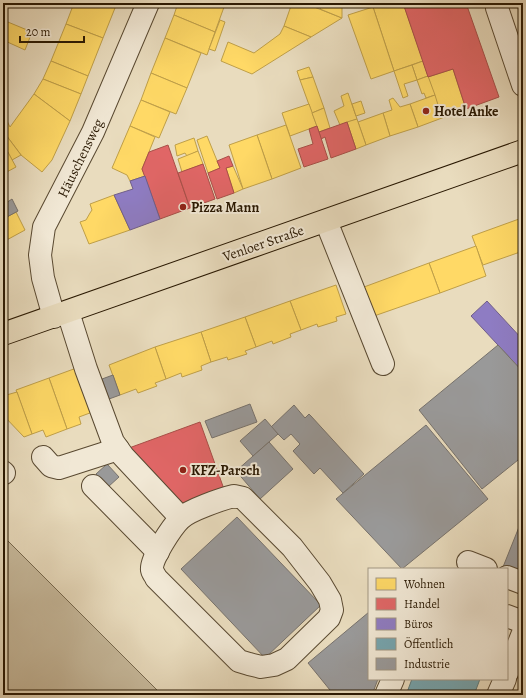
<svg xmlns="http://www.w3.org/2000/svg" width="526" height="698" viewBox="0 0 526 698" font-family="Alegreya,serif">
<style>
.green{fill:#c8bb9e;stroke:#786a50}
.homes{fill:#ffd966;stroke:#bf9f48}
.shops{fill:#e06666;stroke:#a94f48}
.offices{fill:#8e7cc3;stroke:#705e89}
.public{fill:#76a5af;stroke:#5f7b7b}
.industry{fill:#999;stroke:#77726c}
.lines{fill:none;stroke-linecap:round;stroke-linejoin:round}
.minor-casing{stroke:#594931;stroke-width:24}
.major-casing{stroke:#291802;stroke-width:24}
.minor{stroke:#f1e8d5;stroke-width:22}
.major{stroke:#e9dcbe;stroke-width:22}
.poi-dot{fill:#8f2418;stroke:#f1e8d5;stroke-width:1.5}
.labels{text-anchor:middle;stroke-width:4;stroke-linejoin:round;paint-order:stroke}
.poi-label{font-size:14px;font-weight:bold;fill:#291802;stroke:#f1e8d5;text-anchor:start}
.street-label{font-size:14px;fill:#291802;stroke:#f1e8d5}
</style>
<rect width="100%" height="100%" fill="#e9dcbe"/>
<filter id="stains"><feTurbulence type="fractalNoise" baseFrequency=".005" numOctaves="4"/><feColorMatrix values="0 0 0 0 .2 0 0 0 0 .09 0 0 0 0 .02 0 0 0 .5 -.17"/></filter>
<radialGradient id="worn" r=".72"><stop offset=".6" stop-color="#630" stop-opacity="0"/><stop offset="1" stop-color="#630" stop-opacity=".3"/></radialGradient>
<!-- green -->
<polygon class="green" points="3,536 162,695 3,695"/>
<!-- homes -->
<g class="homes">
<polygon points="20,3 33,3 31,7"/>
<polygon points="74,3 117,3 103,38 66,24"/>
<polygon points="178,3 213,3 224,7 215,32 174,15"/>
<polygon points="213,3 225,3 224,7"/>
<polygon points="292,3 304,3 342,18 311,37 284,26"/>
<polygon points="322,3 342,3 342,18 320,9"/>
<polygon points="387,3 403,3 423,61 394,71 373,7"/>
<polygon points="466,3 474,3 475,5 467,7"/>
<polygon points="373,7 394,71 371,79 348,15"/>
<polygon points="174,15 215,32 207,55 165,38"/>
<polygon points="3,20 32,32 25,50 3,40"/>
<polygon points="220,20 225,22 215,51 209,49"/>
<polygon points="66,24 103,38 88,76 51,61"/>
<polygon points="284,26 311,37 252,74 221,61 228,42 254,53 280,34"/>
<polygon points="165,38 201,53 187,88 151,73"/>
<polygon points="51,61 88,76 81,94 43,79"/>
<polygon points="423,61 428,76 417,80 412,65"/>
<polygon points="412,65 417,80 404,84 408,96 403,98 394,71"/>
<polygon points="309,67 313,77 300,80 297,71"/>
<polygon points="453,69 466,109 442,118 428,77"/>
<polygon points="151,73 187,88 176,114 141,100"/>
<polygon points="428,76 435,95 426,98 424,93 422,94 417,80"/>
<polygon points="313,77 324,108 312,113 300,80"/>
<polygon points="43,79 81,94 70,121 34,94"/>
<polygon points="348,93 357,119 340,125 334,111 344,106 341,96"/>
<polygon points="34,94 70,121 52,160 42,172 21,155 3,131 3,118 6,119 10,127"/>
<polygon points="435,95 442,118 418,127 410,104"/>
<polygon points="393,98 400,107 410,104 418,127 390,136 383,113 392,110 389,100"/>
<polygon points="141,100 170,112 159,138 130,126"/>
<polygon points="361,101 365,113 356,116 352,104"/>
<polygon points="309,104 317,126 290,136 282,113"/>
<polygon points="324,108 330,128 319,132 312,113"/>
<polygon points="383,113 390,136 366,145 358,122"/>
<polygon points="357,119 366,145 356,149 347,122"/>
<polygon points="286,125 301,168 272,179 257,135"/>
<polygon points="130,126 155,137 142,169 145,176 130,181 127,175 112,168"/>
<polygon points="3,131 21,155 12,160 3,143"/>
<polygon points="257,135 272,179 243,189 229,145"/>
<polygon points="207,136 220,168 208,173 197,140"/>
<polygon points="194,138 198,151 187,156 185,153 177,156 175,145"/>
<polygon points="3,143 16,167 3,174"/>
<polygon points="198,151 203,164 182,172 178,159"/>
<polygon points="233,166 243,189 234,193 226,168"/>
<polygon points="114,195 130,230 89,244 80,222 86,220 90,213 92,210 90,204"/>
<polygon points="16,212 25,230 3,242 3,219"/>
<polygon points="523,218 523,230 519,219"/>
<polygon points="519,219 523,230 523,251 483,265 472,236"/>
<polygon points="476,246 486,276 440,293 429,263"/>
<polygon points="429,263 440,293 374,316 364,287"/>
<polygon points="336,285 346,314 336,317 337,321 318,327 317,324 301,330 290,301"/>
<polygon points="290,301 301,330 290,334 291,337 273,344 272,341 256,347 245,317"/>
<polygon points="245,317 256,347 245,351 247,354 228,360 227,357 211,362 201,332"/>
<polygon points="201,332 211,362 201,366 202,370 182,377 181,373 166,379 155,347"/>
<polygon points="155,347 166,379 155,383 157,386 138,393 136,389 120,395 109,365"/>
<polygon points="82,366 98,410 79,417 81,424 67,429 49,378"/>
<polygon points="49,378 67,429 46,437 43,430 32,434 16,390"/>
<polygon points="17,392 32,434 24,437 3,415 3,396"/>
</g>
<!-- shops -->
<g class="shops">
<polygon points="403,3 466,3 499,97 466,109 453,69 428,77"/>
<polygon points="347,122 356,149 331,158 325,137 321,139 319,132"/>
<polygon points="317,126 328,159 304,167 298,149 313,144 309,129"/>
<polygon points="168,145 190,208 160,219 142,169 149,152"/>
<polygon points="229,156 233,166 226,168 234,193 217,199 208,173 220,168 217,161"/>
<polygon points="203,164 215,199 190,208 178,173"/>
<polygon points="200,422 225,492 182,507 129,448"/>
</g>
<!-- offices -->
<g class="offices">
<polygon points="145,176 160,219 130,230 114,195 133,189 130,181"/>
<polygon points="487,301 523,340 523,372 471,316"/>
<polygon points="520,690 523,691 523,695 518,695"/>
</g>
<!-- public -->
<polygon class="public" points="412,679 480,679 474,695 406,695"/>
<!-- industry -->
<g class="industry">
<polygon points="12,199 18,211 5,218 3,205"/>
<polygon points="498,345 523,372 523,456 482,489 419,410"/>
<polygon points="113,375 120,395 109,399 102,379"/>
<polygon points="250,404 257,422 212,438 205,421"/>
<polygon points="294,405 305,418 309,414 311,416 364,474 343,493 320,468 314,474 293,451 300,444 291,434 284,440 271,427"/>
<polygon points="265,419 278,434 253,456 240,441"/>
<polygon points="426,425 488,499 402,569 336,499"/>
<polygon points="269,442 293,469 260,499 236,471"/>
<polygon points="107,464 119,477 108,487 96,474"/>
<polygon points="237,517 321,605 265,658 181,569"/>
<polygon points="523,517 523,575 503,567"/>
<polygon points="369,612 369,679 378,679 372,695 334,695 308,663"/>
</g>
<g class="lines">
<defs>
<g id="minor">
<polyline points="497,8 523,85"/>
<polyline points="326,221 383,364"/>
<polyline points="68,312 86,369 113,442 123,456 181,518"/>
<polyline points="54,317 43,278 40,255 44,227 93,132 148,3"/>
<polyline points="43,457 51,466 59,468 118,449"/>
<polyline points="3,472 4,473"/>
<polyline points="93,486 158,552"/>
<path d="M234,496L243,498L292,547L320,583L330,600L332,610L329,618L287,659L274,665L261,667L249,664L239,661L156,578C155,575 152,572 152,570C150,559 173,526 180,519C189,510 222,499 234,496Z"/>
<polyline points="468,562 486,569"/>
<polyline points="507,577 523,583"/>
<polyline points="507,616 523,622"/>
<polyline points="507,673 523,633"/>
<polyline points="386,695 393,679"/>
<polyline points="498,695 505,679"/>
</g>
<polyline id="major" points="3,334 523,151"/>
</defs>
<!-- minor casing -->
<use href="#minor" class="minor-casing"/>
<!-- major casing -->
<use href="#major" class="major-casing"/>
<!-- minor -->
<use href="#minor" class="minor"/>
<!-- major -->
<use href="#major" class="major"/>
</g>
<!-- markers -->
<g class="poi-dot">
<circle cx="426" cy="111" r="4"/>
<circle cx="183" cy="207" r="4"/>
<circle cx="183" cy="470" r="4"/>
</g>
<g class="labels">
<!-- poi labels -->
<g class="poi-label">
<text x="434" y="116">Hotel Anke</text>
<text x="191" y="212">Pizza Mann</text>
<text x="191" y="475">KFZ-Parsch</text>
</g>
<!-- street labels -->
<g class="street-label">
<text transform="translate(80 158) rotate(-64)" y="5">Häuschensweg</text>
<text transform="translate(263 243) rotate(-19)" y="5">Venloer Straße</text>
</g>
</g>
<!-- margin -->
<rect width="526" height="698" fill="none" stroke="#e9dcbe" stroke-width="16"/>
<rect x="4" y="4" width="518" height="690" fill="none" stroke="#291802" stroke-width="2"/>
<rect x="8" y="8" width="510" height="682" fill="none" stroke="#291802"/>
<!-- legend -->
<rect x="368" y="568" width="140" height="112" fill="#f1e8d5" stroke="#a19581"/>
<rect x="376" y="578" width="20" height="12" fill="#ffd966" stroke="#a19581"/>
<text x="404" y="588" font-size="12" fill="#291802">Wohnen</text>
<rect x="376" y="598" width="20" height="12" fill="#e06666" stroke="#a19581"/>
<text x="404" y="608" font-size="12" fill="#291802">Handel</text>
<rect x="376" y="618" width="20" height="12" fill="#8e7cc3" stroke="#a19581"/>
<text x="404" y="628" font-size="12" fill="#291802">Büros</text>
<rect x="376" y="638" width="20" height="12" fill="#76a5af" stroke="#a19581"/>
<text x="404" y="648" font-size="12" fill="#291802">Öffentlich</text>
<rect x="376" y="658" width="20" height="12" fill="#999999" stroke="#a19581"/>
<text x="404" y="668" font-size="12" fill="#291802">Industrie</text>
<!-- scale -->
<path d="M20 36v6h64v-6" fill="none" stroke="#291802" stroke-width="2"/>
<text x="26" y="36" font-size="12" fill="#291802" stroke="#f1e8d5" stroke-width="3" paint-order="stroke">20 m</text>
<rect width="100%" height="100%" filter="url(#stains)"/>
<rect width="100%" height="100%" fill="url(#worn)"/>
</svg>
